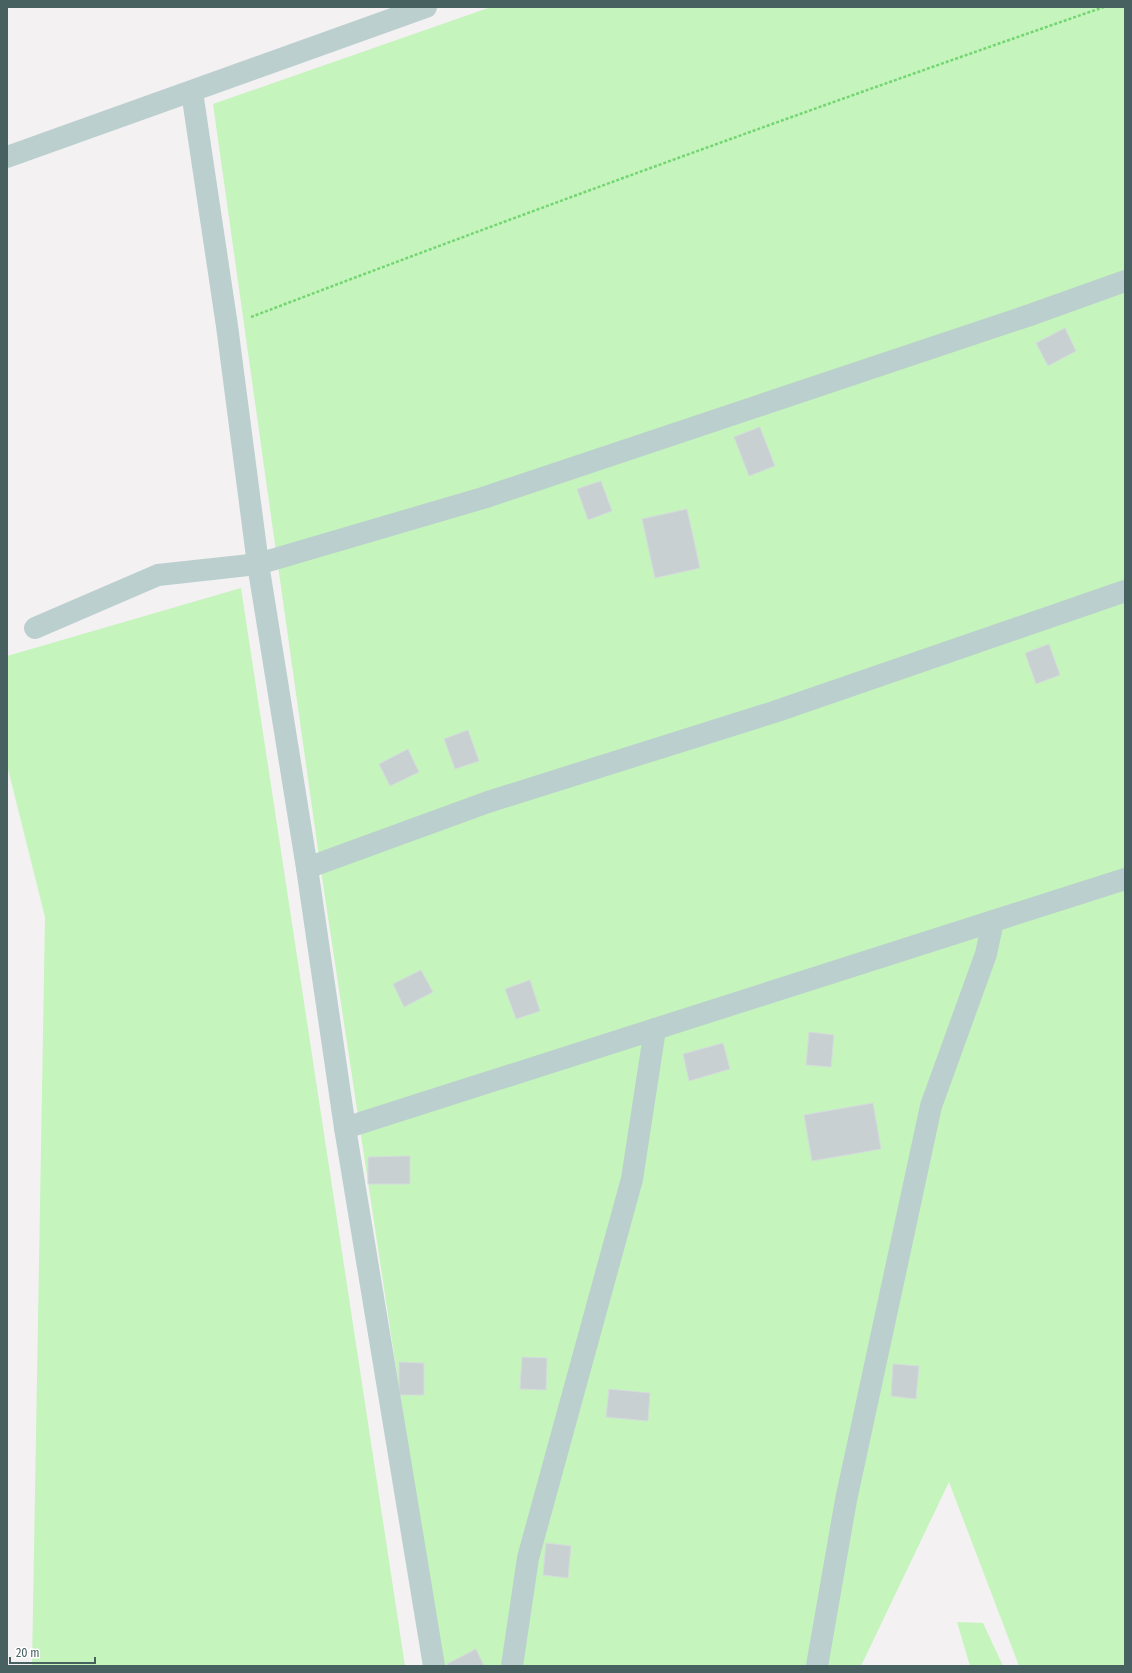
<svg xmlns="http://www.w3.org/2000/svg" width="1132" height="1673" viewBox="0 0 1132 1673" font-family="'Fira Sans Condensed',sans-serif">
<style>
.green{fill:#c5f4bd}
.building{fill:#c8d0d1;stroke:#d5dcdd}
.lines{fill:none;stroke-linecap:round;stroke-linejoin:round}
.path{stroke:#73d672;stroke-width:2.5;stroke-dasharray:3 2;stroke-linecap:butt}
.minor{stroke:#bbcfce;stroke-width:22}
.tertiary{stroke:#bbcfce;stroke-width:22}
</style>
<rect width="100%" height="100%" fill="#f4f1f3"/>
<!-- green -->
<g class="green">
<polygon points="491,7 1125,7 1125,1666 1019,1666 949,1482 861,1666 441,1666 320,864 213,104"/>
<polygon points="241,588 405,1666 32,1666 45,917 7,765 7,656"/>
<polygon points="957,1622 983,1623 1003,1666 970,1666"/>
</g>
<!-- building -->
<g class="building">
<polygon points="1065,328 1076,351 1048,366 1036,343"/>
<polygon points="760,427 775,466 749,476 734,437"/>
<polygon points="601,481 612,511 588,520 577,489"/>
<polygon points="687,509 700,568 655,578 642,519"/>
<polygon points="1049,644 1060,675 1036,684 1025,653"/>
<polygon points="468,730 479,761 455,769 444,739"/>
<polygon points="408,749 419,772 390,786 379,764"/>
<polygon points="421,970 433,992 404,1007 393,984"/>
<polygon points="530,980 540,1011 516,1019 505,989"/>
<polygon points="809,1032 834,1035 831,1067 806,1065"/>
<polygon points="723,1043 730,1069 689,1081 683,1054"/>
<polygon points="873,1103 881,1149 812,1161 804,1115"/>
<polygon points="410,1156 410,1184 368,1184 368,1157"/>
<polygon points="522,1357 547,1358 546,1390 520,1389"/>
<polygon points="399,1362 424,1363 424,1395 399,1395"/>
<polygon points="893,1364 919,1366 916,1399 891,1396"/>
<polygon points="609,1389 650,1393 648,1421 606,1417"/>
<polygon points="546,1543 571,1546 568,1578 543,1575"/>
<polygon points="476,1649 484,1666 448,1666 447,1664"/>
</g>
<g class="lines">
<!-- path -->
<path class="path" d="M251,317C534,209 818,106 1104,7"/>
<!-- minor -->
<g class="minor">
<polyline points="192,92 227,326 258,564 307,868 345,1128 434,1666"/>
<polyline points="35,628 158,575 258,564 483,498 1030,315 1125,281"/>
<polyline points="307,868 488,802 774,712 1125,591"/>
<polyline points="345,1128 1125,879"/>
<polyline points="512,1666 528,1558 632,1179 655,1029"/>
<polyline points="817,1666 846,1500 931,1106 986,954 993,921"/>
</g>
<!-- tertiary -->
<polyline class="tertiary" points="7,157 426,7"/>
</g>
<!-- border -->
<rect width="1132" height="1673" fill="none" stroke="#476160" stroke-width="16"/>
<!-- scale -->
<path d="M10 1657v6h85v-6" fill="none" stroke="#476160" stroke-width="2"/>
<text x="16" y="1657" font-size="12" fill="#476160" stroke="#ffffff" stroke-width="3" paint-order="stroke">20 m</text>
</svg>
